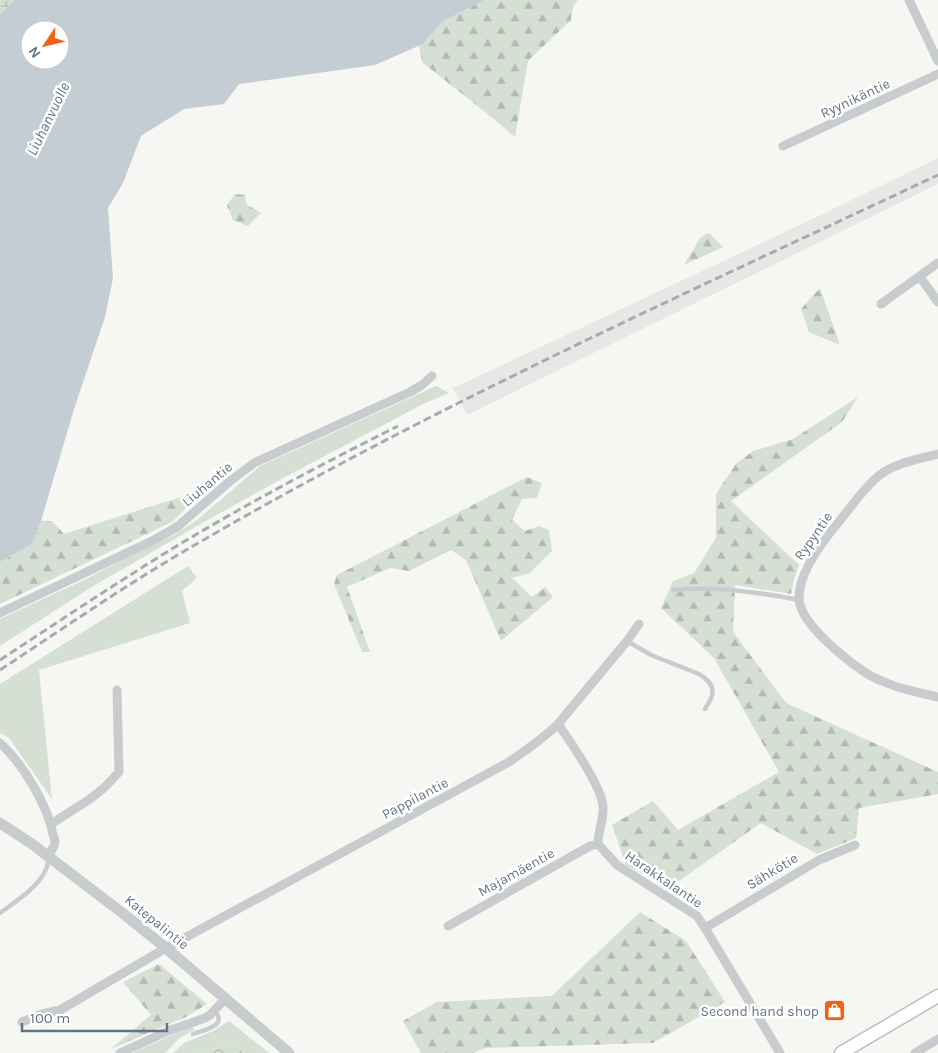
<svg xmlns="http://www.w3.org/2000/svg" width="938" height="1053" viewBox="0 0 938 1053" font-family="Karla,sans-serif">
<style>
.built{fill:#e7e8e6}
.grass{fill:#d6dfd3}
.forest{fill:url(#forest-firs)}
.wetland{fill:url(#wetland-marsh)}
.park{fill:url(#park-crowns)}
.water{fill:#c4cdd3;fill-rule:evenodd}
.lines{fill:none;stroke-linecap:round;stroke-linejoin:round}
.secondary-casing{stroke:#babec3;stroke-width:15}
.service{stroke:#c9cccf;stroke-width:4.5}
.minor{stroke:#c9cccf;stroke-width:9}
.tertiary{stroke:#c9cccf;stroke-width:11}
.secondary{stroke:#fff;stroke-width:12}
.rail{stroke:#a6abb2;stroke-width:3;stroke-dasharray:8 4;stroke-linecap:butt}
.labels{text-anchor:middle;stroke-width:5;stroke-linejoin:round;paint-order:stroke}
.street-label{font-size:14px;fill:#637386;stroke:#fff}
.poi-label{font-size:14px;fill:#637386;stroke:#fff;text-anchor:end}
.water-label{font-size:15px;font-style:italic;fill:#5f7583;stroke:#fff}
</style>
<defs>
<pattern id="forest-firs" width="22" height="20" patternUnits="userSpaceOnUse" patternTransform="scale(1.25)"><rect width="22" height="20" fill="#d6dfd3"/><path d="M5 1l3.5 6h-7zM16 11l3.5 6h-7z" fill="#b1b9b1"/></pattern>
<pattern id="wetland-marsh" width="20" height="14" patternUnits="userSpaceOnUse" patternTransform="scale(1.25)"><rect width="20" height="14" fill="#d6dfd3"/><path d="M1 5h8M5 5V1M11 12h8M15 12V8" fill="none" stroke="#b1b9b1"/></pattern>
<pattern id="park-crowns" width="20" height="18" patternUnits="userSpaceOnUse" patternTransform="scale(1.25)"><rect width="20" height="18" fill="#d6dfd3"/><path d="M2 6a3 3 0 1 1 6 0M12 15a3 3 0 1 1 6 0" fill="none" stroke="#b1b9b1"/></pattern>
</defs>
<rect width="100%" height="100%" fill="#f6f7f3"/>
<!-- built -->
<polygon class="built" points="938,158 938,184 467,415 453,388 800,225"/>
<!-- grass -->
<g class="grass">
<polygon points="436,386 449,393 425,403 287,476 197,526 90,588 0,646 0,619 86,579 145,548 172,536 197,520 260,466"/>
<polygon points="188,566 197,578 182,591 190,623 39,670 52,799 9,738 0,733 0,684"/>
<polygon points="229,1021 269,1053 245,1053 237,1046 202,1050 199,1053 173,1053 184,1043 213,1031"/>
<polygon points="192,1026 194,1030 180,1038 165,1053 132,1053"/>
</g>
<!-- forest -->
<g class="forest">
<polygon points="484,0 578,0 573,7 571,20 528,61 515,137 485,112 422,62 419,46 423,44 442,22"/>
<polygon points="235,194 245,195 246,204 261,213 248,226 233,220 227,205"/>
<polygon points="709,233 723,247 684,265 700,238"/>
<polygon points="820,288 840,345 809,332 801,309"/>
<polygon points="858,397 842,422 731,501 799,565 794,579 791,594 735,585 733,632 786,703 938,772 938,794 859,808 856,838 817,854 761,823 669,888 626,865 612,825 653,801 678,830 779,772 714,658 661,608 673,581 694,573 716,538 716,494 736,464 753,451 793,439"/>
<polygon points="527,477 542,483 537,498 522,499 512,520 525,531 539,526 549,530 552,551 530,573 512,578 532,597 545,587 553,597 501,641 466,560 451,550 409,571 390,568 347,587 370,652 362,652 334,584 337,575"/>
<polygon points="206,489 172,522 0,604 0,562 32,544 41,521 52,521 64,534"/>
<polygon points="640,912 686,941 725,1002 653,1043 486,1048 473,1053 421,1053 403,1021 437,1002 552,996"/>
<polygon points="159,964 207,1004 186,1017 111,1049 151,1015 123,982"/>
</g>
<!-- wetland -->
<polygon class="wetland" points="1,0 14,0 0,14 0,1"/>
<!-- park -->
<polygon class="park" points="237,1046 245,1053 199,1053 202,1050"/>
<!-- water -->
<path class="water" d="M14,0H484L442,22L423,44L375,65L239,84L224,104L184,109L141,136L123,183L108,208L113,278L105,317L75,406L41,521L32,544L0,562V14ZM30,30H60V60H30Z"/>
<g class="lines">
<defs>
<polyline id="secondary" points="841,1053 938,996"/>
</defs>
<!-- secondary casing -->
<use href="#secondary" class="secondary-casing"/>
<!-- service -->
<g class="service">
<path d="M673,590C714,586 759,592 799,600"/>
<path d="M627,641L651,655L699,674C717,685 715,694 705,709"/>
<path d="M0,913C15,902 39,887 46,869C48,866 48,861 48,858"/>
<path d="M193,1034C204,1030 229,1026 214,1010"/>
</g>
<!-- minor -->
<g class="minor">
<polyline points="909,0 938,61"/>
<polyline points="783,146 938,74"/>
<polyline points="920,277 938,302"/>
<polyline points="881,304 938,263"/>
<path d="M938,454C919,459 898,462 881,474C865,486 851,507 838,523C822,542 798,573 799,599C800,623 844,658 863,671C870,676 879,680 887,683C903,690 921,693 938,697"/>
<polyline points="0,613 152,541 177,527 229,482 254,463 410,392 422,385 432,376"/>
<path d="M558,724C570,741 601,786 603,806C604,820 598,830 598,844L617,865L697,916L705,928L780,1053"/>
<path d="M0,743C23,764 47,804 53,834C54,837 55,839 55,842C55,846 50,852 49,856"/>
<polyline points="51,824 90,799 105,787 119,772 117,690"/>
<polyline points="448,926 590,846 598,844"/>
<polyline points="705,928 819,860 855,845"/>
<path d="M22,1022L42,1014L60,1010L166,948L509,762C526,750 543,739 558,724L627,641L639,624"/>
<polyline points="120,1053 168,1031 205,1018 210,1015 225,999"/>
<polyline points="915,1053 938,1039"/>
</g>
<!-- tertiary -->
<polyline class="tertiary" points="0,823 32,844 125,915 166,948 289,1053"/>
<!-- secondary -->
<use href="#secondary" class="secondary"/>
<!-- rail -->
<g class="rail">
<path d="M0,660C61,620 122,579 185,541C254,500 326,462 398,426"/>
<path d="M0,670C64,628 127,584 193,546C433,406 687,293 938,175"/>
</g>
</g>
<!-- icons -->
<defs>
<symbol id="shop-square" viewBox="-11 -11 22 22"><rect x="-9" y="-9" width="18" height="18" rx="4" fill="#f16218" stroke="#fff"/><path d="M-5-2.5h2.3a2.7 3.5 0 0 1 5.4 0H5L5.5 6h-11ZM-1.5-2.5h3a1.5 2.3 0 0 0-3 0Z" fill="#fff"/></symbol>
</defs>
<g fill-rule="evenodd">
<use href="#shop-square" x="822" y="998" width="25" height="25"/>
</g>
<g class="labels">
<!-- street labels -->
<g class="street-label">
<text transform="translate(855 98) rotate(-25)" y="5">Ryynikäntie</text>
<text transform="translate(207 484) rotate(-40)" y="5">Liuhantie</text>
<text transform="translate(813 536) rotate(-55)" y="5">Rypyntie</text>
<text transform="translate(415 798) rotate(-28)" y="5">Pappilantie</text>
<text transform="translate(772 871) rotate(-31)" y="5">Sähkötie</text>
<text transform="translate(516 872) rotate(-29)" y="5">Majamäentie</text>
<text transform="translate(664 879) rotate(34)" y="5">Harakkalantie</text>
<text transform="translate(157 922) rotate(39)" y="5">Katepalintie</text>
</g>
<!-- poi labels -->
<g class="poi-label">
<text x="819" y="1016">Second hand shop</text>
</g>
<!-- water labels -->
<g class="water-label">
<text transform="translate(48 119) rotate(-64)" y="5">Liuhanvuolle</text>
</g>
</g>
<!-- north arrow -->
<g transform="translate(45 45) rotate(235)"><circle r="24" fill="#ffffff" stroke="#c1c7cf"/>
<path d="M0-4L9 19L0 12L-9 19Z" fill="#f16218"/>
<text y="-8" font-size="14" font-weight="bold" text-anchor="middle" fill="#637386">N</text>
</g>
<!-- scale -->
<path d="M22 1023v8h145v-8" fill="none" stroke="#637386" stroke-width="2.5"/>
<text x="30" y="1023" font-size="15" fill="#637386" stroke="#ffffff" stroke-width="4" paint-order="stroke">100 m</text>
</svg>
